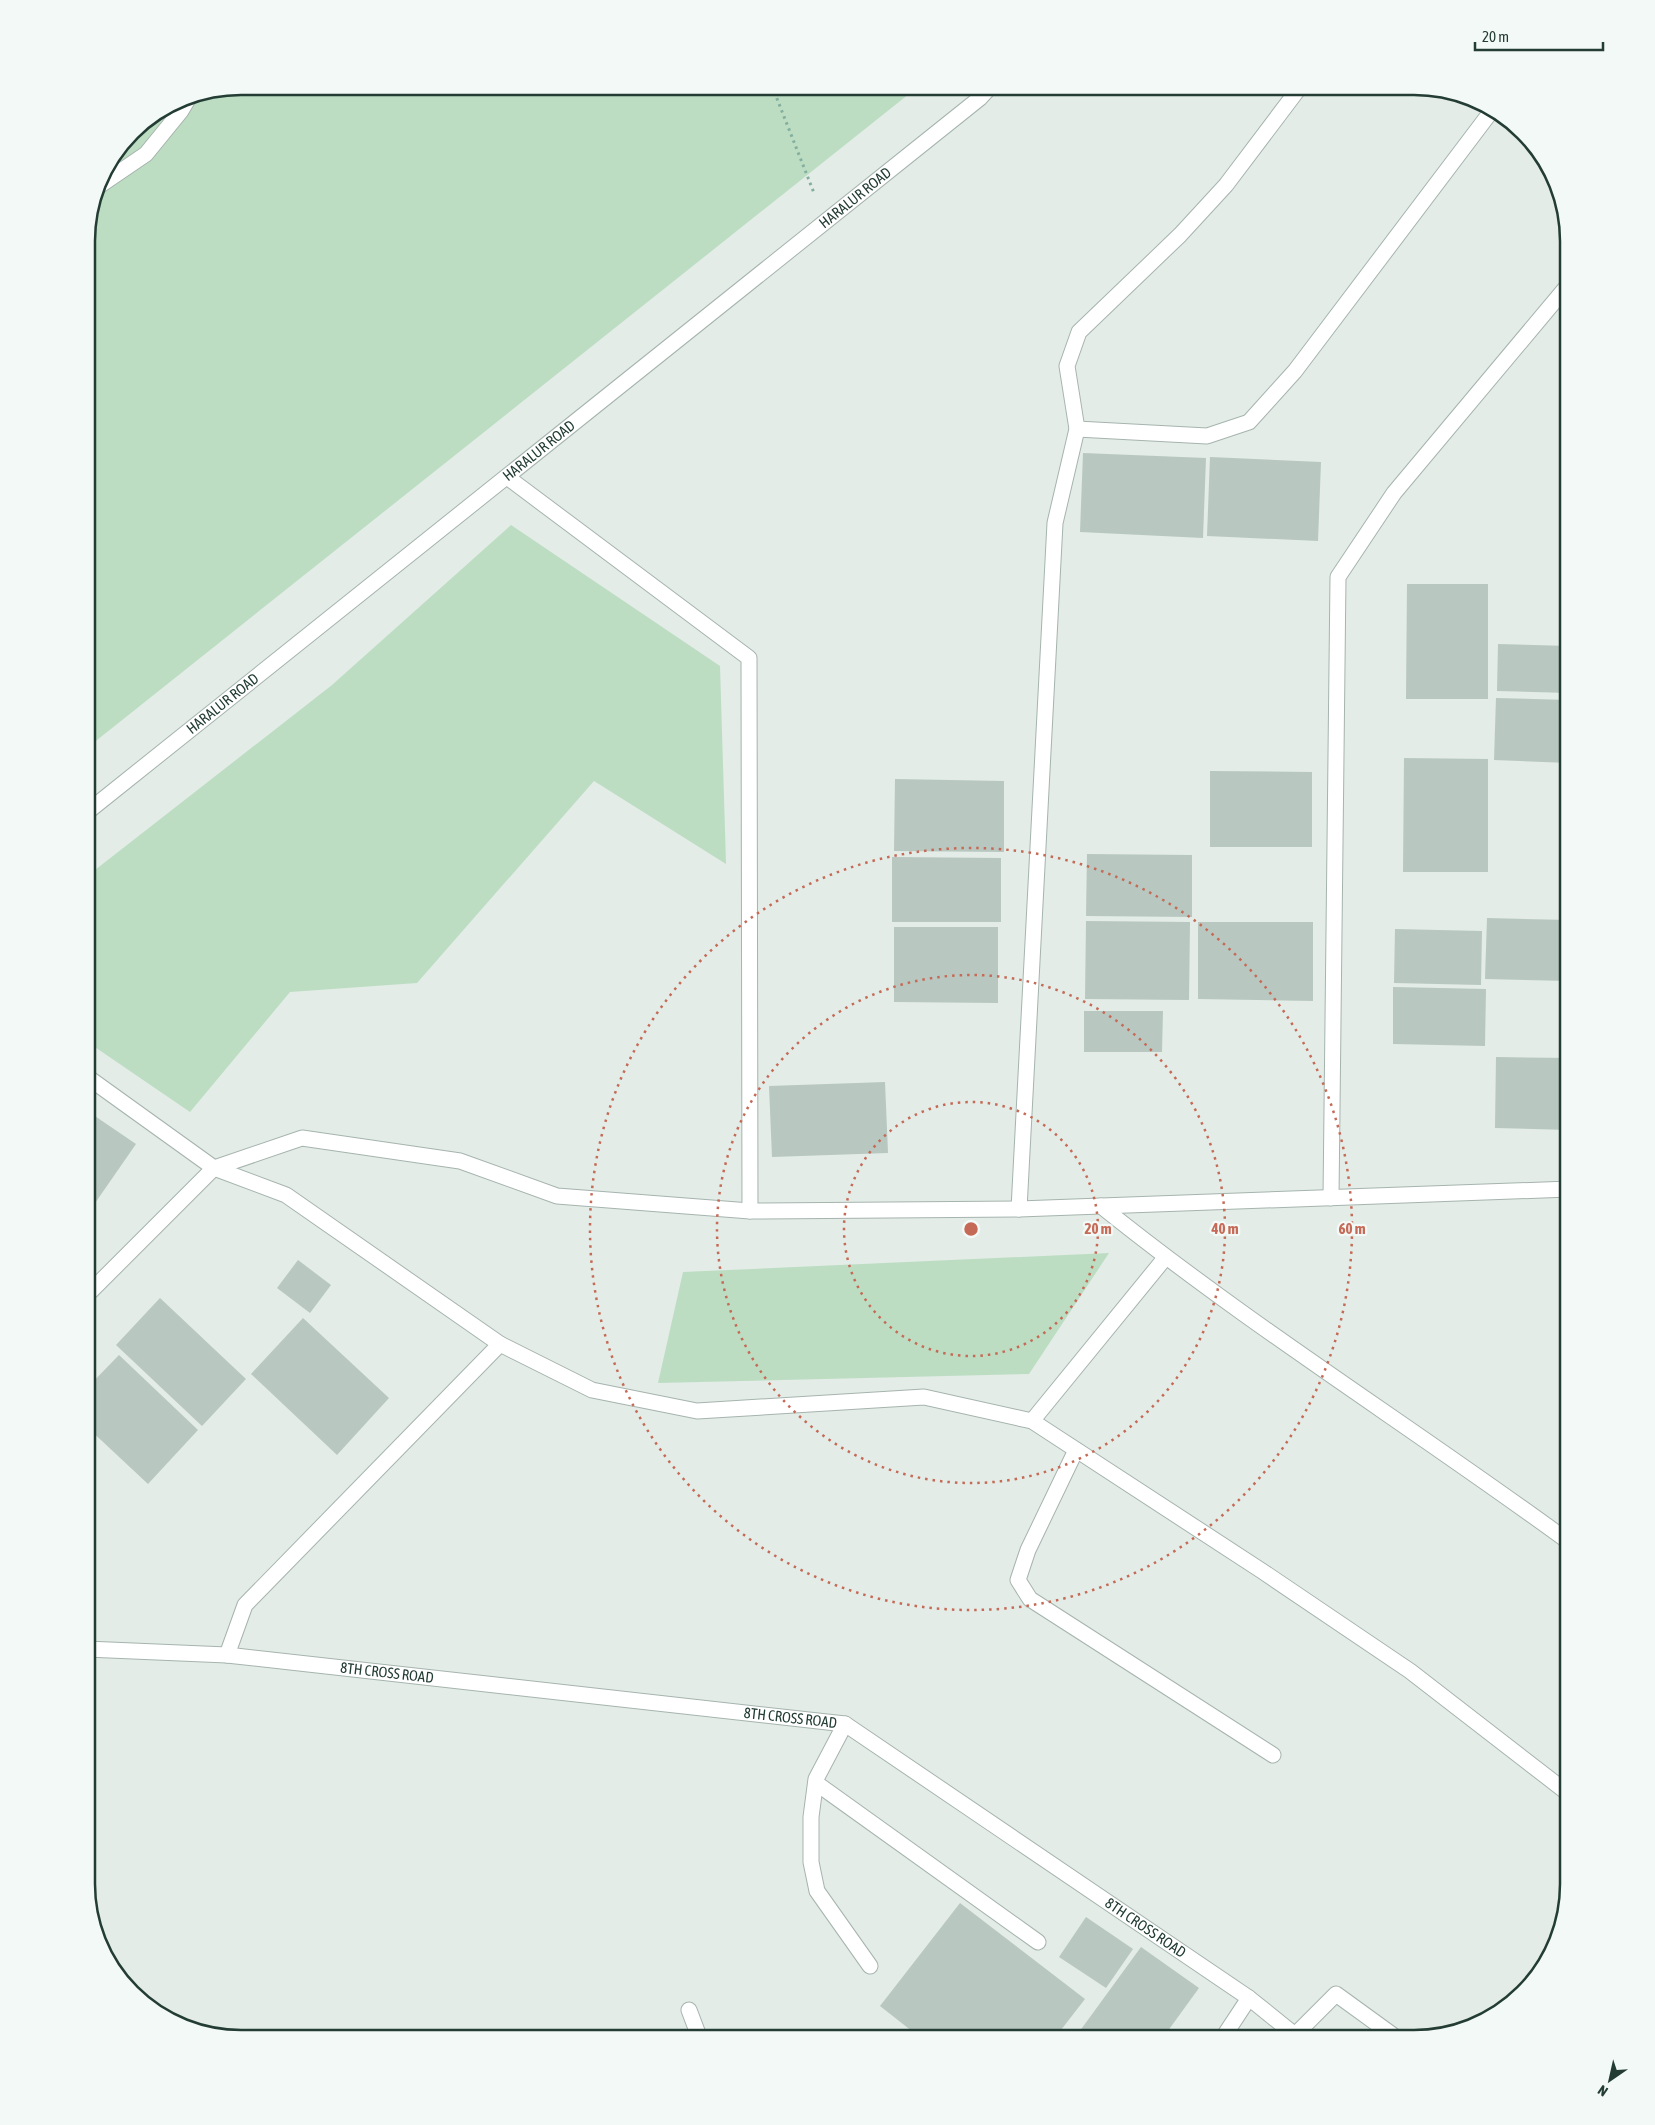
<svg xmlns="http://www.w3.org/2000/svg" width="1655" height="2125" viewBox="0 0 1655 2125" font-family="'Asap Condensed',sans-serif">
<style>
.green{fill:#bcddc2}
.building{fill:#b8c7c0}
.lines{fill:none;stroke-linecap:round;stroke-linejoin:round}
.service-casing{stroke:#a6b4ae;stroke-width:17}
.minor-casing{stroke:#a6b4ae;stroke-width:17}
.tertiary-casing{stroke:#a6b4ae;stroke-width:17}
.path{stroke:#84af9e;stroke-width:3;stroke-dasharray:2.5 4;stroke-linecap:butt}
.service{stroke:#fff;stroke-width:15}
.minor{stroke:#fff;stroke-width:15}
.tertiary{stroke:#fff;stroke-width:15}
.ring{fill:none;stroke:#c56a56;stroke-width:2.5;stroke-dasharray:2.5 5}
.labels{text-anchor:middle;stroke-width:4.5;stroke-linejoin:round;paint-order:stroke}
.street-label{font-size:15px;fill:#233d34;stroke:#f3f9f6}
.rim{fill:none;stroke:#233d34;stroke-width:2.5}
.centre{fill:#c56a56;stroke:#f3f9f6;stroke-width:2.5}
.ring-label{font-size:15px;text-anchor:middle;font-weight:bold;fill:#c56a56;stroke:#f3f9f6;stroke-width:4.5;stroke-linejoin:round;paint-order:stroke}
</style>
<rect width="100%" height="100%" fill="#e3ece7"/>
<!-- green -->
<g class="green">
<polygon points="242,86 919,86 87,748 87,231 102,173 139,125 182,98"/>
<polygon points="511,525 720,666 726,864 594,781 417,983 290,992 190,1112 86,1041 86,877 332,685"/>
<polygon points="1109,1253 1029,1374 658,1383 683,1272"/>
</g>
<!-- building -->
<g class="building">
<polygon points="1083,453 1206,458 1203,538 1080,532"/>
<polygon points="1210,457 1321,462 1318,541 1207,536"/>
<polygon points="1407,584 1488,584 1488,699 1406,699"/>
<polygon points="1498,644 1569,646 1569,693 1497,691"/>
<polygon points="1496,698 1569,700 1569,763 1494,760"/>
<polygon points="1404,758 1488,759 1488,872 1403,872"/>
<polygon points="1210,771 1312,772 1312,847 1210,847"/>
<polygon points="895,779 1004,781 1004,852 894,851"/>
<polygon points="1087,854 1192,855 1192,917 1086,916"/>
<polygon points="892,857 1001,858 1001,922 892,922"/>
<polygon points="1487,918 1569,920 1569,981 1485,979"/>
<polygon points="1086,921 1190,922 1189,1000 1085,999"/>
<polygon points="1198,922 1313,922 1313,1001 1198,999"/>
<polygon points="894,927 998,927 998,1003 894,1002"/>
<polygon points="1395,929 1482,931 1481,985 1394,983"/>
<polygon points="1393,987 1486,989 1485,1046 1393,1044"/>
<polygon points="1084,1011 1163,1011 1162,1052 1084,1052"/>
<polygon points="1496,1057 1569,1058 1569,1130 1495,1128"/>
<polygon points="885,1082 888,1153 772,1157 769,1086"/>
<polygon points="86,1110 136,1144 93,1206 86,1201"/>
<polygon points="298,1260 331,1285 310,1313 277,1288"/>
<polygon points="160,1298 246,1379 202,1426 116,1345"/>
<polygon points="303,1318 389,1398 337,1455 251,1374"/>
<polygon points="119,1355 198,1430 148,1484 86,1426 86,1389"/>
<polygon points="960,1903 1085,1999 1054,2039 922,2039 880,2006"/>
<polygon points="1086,1917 1133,1949 1106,1988 1059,1957"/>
<polygon points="1141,1947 1199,1988 1162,2039 1074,2039"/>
</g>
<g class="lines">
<defs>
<g id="service">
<polyline points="99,186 146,154 181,111 190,96"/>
<polyline points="1076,1450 1028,1550 1018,1580 1030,1599 1273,1755"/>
<polyline points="845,1724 816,1779 811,1817 811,1862 817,1891 870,1966"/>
<polyline points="816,1783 1038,1942"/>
</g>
<g id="minor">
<polyline points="1077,429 1207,436 1249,422 1295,371 1493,109"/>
<polyline points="507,477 749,658 750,1211"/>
<polyline points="214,1168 286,1195 500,1344 245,1605 227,1655"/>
<polyline points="1331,1198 1338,577 1394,493 1569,284"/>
<path d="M1101,1206C1250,1326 1415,1429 1569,1542"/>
<polyline points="1019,1209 1055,523 1077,429 1067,366 1079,332 1180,235 1226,185 1300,87"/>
<polyline points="500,1344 592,1390 697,1411 924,1397 1032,1421 1262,1571 1410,1671 1569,1794"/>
<polyline points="1032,1421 1165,1258"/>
<path id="s1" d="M86,1649L227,1655L845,1724L1249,1998L1295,2035L1336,1994L1398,2039"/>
<polyline points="689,2010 700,2039"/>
<polyline points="1222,2039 1249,1998"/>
</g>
<g id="tertiary">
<path id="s2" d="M86,813L980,98L991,86"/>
<polyline points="86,1076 214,1168"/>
<polyline points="86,1296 214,1168 302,1138 460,1161 557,1196 750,1211 1019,1209 1569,1189"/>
</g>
</defs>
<!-- service casing -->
<use href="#service" class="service-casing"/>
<!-- minor casing -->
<use href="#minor" class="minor-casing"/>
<!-- tertiary casing -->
<use href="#tertiary" class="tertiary-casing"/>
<!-- path -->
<polyline class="path" points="772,86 814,193"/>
<!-- service -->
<use href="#service" class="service"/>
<!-- minor -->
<use href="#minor" class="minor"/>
<!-- tertiary -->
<use href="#tertiary" class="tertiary"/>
</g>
<!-- distance rings -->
<g class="ring">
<circle cx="971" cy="1229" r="127"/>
<circle cx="971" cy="1229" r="254"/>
<circle cx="971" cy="1229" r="381"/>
</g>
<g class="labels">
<!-- street labels -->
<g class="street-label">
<text dy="5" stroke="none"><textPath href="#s2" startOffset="985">HARALUR ROAD</textPath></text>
<text dy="5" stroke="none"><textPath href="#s2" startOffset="580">HARALUR ROAD</textPath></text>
<text dy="5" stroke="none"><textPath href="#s2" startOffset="175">HARALUR ROAD</textPath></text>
<text dy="5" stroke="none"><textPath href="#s1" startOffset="302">8TH CROSS ROAD</textPath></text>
<text dy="5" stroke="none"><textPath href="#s1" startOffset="708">8TH CROSS ROAD</textPath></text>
<text dy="5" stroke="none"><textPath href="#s1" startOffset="1126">8TH CROSS ROAD</textPath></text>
</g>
</g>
<!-- crop -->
<path d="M0 0H1655V2125H0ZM241 95H1414A146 146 0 0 1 1560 241V1884A146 146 0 0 1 1414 2030H241A146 146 0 0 1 95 1884V241A146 146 0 0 1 241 95Z" fill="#f3f9f6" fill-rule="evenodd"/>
<path class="rim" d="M241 95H1414A146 146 0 0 1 1560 241V1884A146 146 0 0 1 1414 2030H241A146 146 0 0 1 95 1884V241A146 146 0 0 1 241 95Z"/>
<circle cx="971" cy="1229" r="8" class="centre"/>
<g class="ring-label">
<text x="1098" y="1234">20 m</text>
<text x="1225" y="1234">40 m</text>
<text x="1352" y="1234">60 m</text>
</g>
<!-- north arrow -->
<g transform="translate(1610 2080) rotate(214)" stroke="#f3f9f6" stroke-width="4" paint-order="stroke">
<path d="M0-4L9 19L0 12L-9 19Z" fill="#233d34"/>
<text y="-8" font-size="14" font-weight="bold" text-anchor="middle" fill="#233d34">N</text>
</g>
<!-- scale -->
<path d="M1475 42v8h128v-8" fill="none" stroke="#233d34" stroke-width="2.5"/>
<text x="1482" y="42" font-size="15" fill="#233d34" stroke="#f3f9f6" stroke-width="4" paint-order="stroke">20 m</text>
</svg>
